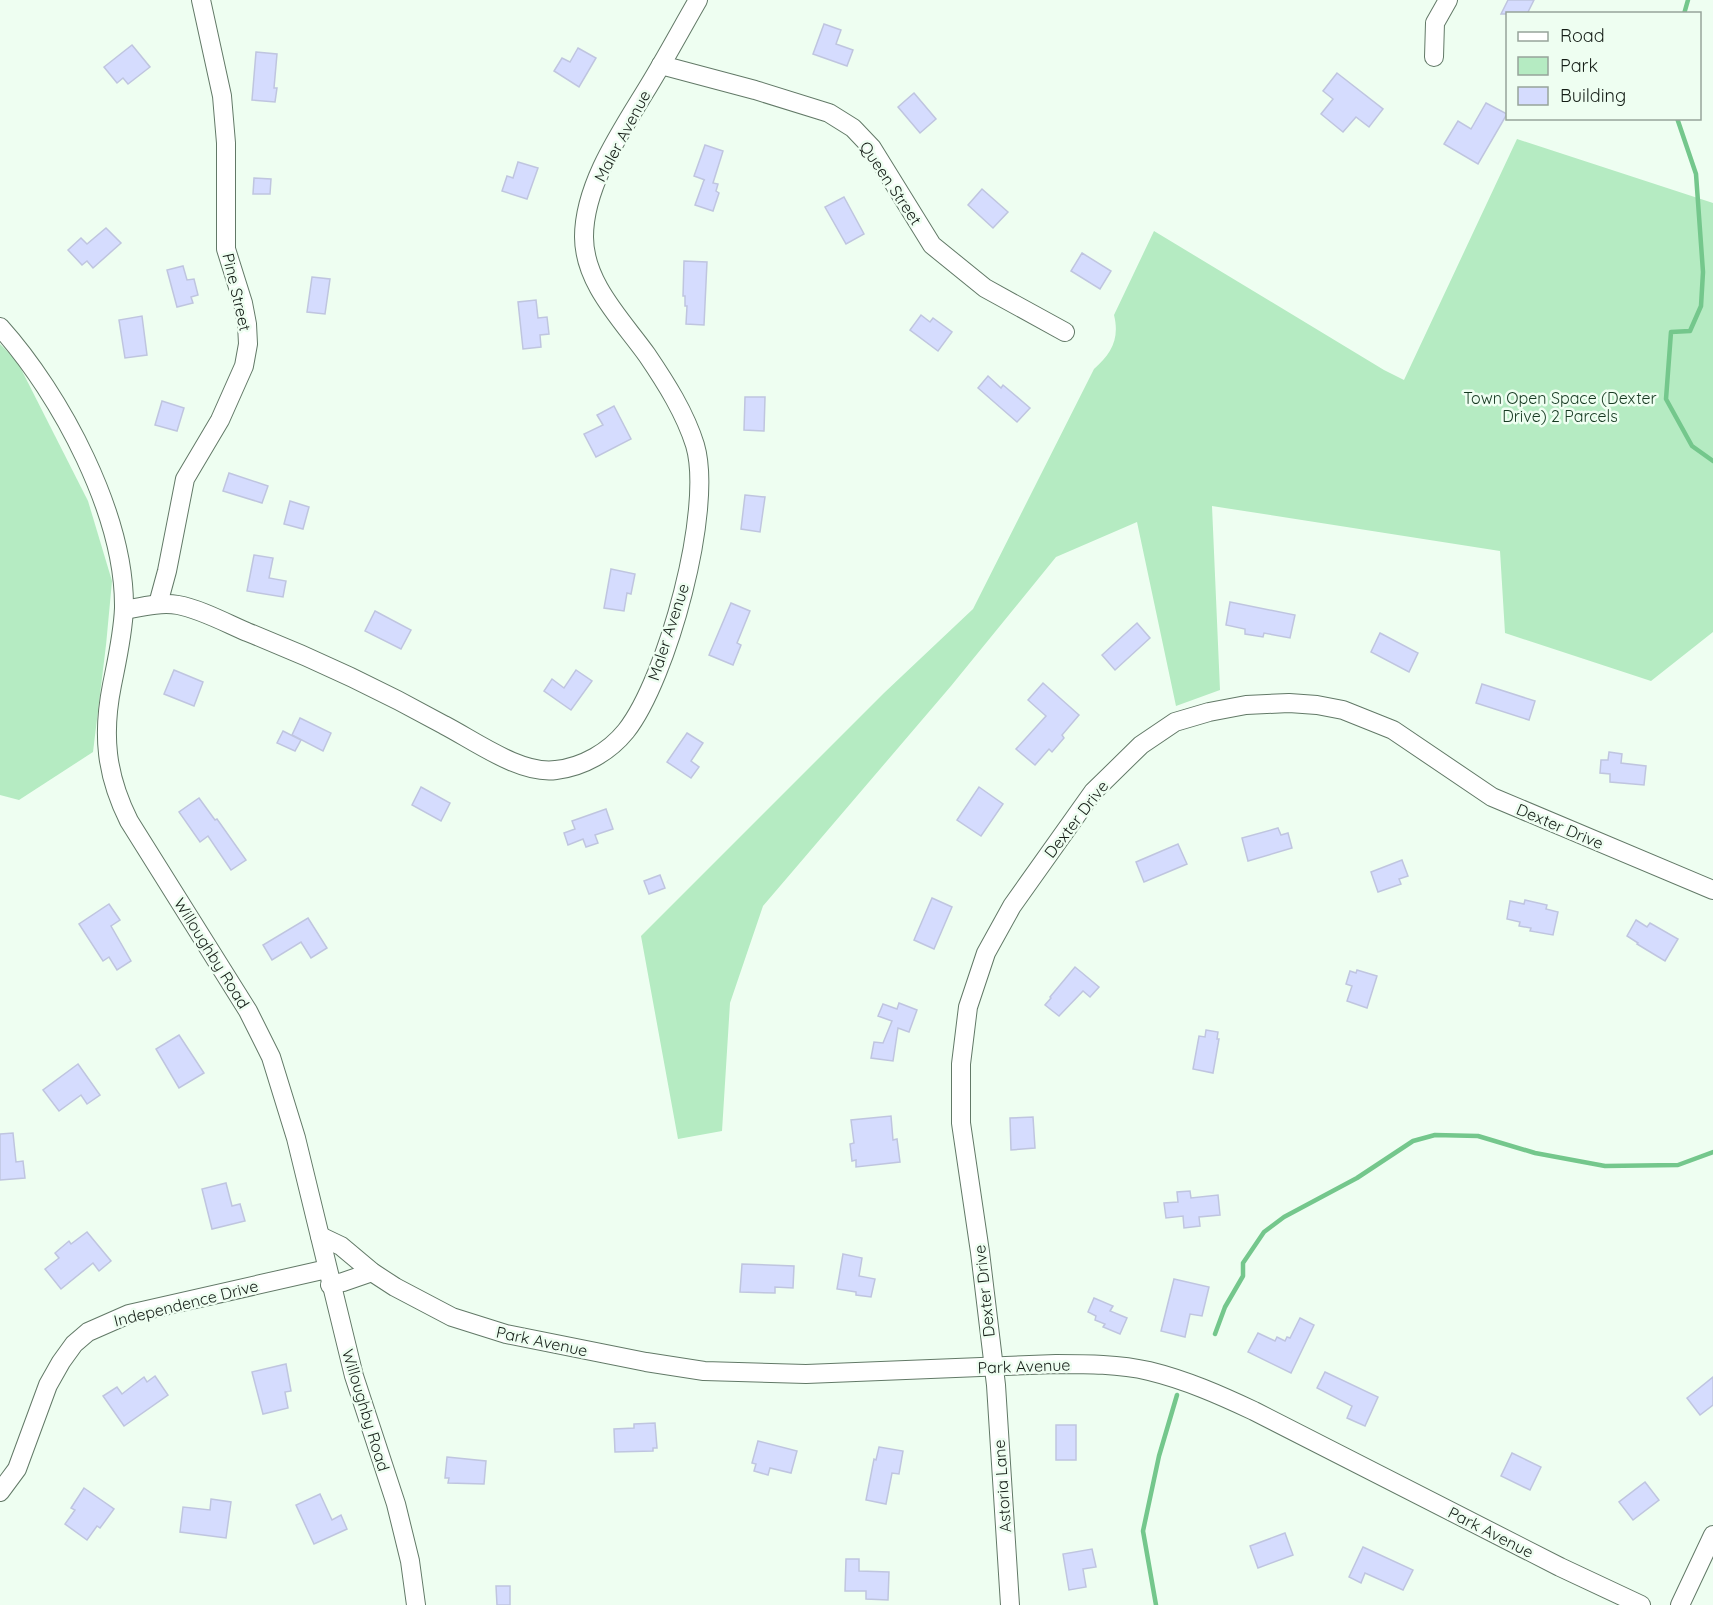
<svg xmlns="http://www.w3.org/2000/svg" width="1713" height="1605" viewBox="0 0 1713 1605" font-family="Quicksand,sans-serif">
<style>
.green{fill:#b5ebc2}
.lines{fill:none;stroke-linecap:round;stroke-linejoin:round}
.stream{stroke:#74c78c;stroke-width:4.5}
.building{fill:#d5dcfe;stroke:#bfc5df;stroke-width:1.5}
.minor-casing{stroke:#627967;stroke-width:20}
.minor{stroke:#fff;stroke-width:18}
.labels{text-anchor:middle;stroke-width:5;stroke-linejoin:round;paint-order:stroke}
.street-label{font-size:16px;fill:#151e17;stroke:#eefef1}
.park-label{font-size:16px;fill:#163921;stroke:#eefef1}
</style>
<rect width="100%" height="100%" fill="#eefef1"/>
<!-- green -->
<g class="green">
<path d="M1517,139L1713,203V632L1651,681L1505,633L1500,551L1212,506L1220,690L1176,706L1137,522L1056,557L951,686L763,906L730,1003L722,1131L678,1139L641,936L884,693L973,609L1094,369C1111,354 1120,339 1114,315L1154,231L1384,370L1404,380Z"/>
<polygon points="0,344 17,361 88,501 112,581 106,645 93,752 19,800 0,795"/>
</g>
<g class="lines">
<!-- stream -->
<g class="stream">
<polyline points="1684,14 1688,0"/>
<polyline points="1677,118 1696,174 1703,272 1701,306 1690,331 1671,332 1666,399 1692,446 1713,461"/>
<polyline points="1215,1334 1225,1307 1243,1276 1243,1263 1264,1232 1284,1217 1357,1178 1413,1141 1435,1135 1478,1136 1535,1153 1605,1166 1678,1165 1713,1152"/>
<polyline points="1156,1605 1143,1531 1159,1456 1177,1395"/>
</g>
</g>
<!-- building -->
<g class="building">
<polygon points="1508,0 1534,0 1527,14 1501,14"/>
<polygon points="824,24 841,30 836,44 853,50 847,66 813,54"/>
<polygon points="132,45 150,67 128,84 123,78 117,83 104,67"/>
<polygon points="578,48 596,58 579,87 554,71 562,58 570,62"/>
<polygon points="256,52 277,54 274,88 277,88 275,102 252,100"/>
<polygon points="1337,73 1383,109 1369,127 1356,117 1343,132 1321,114 1333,99 1323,91"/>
<polygon points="914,93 936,119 920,133 898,107"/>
<polygon points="1486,103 1507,114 1478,164 1444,144 1458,121 1471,129"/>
<polygon points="705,145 723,151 713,183 718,184 716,191 719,193 713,211 695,205 704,180 705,180 694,176"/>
<polygon points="518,162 538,168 527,199 502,191 507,176 513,178"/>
<polygon points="254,178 271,179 270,194 253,194"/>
<polygon points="982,189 1008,212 993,228 968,205"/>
<polygon points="844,197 864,234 846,244 825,207"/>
<polygon points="106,228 121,243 93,268 87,261 82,265 68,250 81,238 87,244"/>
<polygon points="1082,253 1111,271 1100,289 1071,271"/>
<polygon points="684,261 707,262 704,325 686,324 687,306 685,306 685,296 683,296"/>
<polygon points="183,266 187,280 194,279 198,295 191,297 193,303 177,307 167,270"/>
<polygon points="312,277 330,279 325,314 307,312"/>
<polygon points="536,300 538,318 547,317 549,334 540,335 541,347 523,349 518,302"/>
<polygon points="921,315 930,322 933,318 952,332 938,351 910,330"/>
<polygon points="142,316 147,355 125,358 119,320"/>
<polygon points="988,376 1001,388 1003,385 1030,408 1017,422 978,388"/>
<polygon points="745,397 765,397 764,431 744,430"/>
<polygon points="162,401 184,408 177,431 155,425"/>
<polygon points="614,406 631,439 596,457 584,434 603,425 597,415"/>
<polygon points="229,473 268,486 262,503 223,491"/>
<polygon points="745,495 765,497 760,532 741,529"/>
<polygon points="290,501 309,507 303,529 284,524"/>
<polygon points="254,555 273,558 269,578 286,581 283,597 247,591"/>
<polygon points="611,569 635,574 631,594 627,593 624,611 604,608"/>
<polygon points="1230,602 1295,615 1290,638 1264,633 1263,637 1245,634 1245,629 1226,625"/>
<polygon points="731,603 750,611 737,643 741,645 733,665 709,655"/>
<polygon points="375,611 411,630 401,649 365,631"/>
<polygon points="1137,623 1150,638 1115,670 1102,655"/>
<polygon points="1380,633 1418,653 1409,672 1371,652"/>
<polygon points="174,670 203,682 194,706 164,694"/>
<polygon points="576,670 592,681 571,710 544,691 552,679 564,688"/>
<polygon points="1043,683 1079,715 1062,735 1064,738 1052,752 1049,749 1035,765 1016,749 1046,716 1028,700"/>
<polygon points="1482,684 1535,701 1529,720 1476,703"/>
<polygon points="300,718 331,733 323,751 292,735"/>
<polygon points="283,731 301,740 295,751 277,743"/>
<polygon points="687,733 703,743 691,761 699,767 691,778 667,762"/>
<polygon points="1609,752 1622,754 1621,763 1646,766 1644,785 1610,782 1610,774 1600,773 1601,760 1608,760"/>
<polygon points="421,787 450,803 441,821 412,805"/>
<polygon points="979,787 1003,804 981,836 957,820"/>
<polygon points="199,798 215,820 217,819 246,860 231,870 208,836 200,842 179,812"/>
<polygon points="606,809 613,829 595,835 598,843 586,847 583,839 568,845 564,833 575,829 572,821"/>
<polygon points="1278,828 1281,835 1288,833 1292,848 1248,861 1242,838"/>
<polygon points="1178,844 1187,864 1144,882 1136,862"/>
<polygon points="1402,860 1408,876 1399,879 1401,884 1378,892 1371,872"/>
<polygon points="660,875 665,888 649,894 644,881"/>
<polygon points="932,898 952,907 934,949 914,940"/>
<polygon points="1525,900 1547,905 1546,909 1558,912 1553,935 1530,931 1531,928 1519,926 1520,922 1507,919 1510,901 1524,904"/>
<polygon points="109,904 120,920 111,926 131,961 117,970 109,957 103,961 79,924"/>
<polygon points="308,918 327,948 311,958 301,942 272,960 263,945"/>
<polygon points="1636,920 1647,927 1650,923 1678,939 1665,961 1637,944 1638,943 1627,936"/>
<polygon points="1075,967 1099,987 1090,997 1083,991 1059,1016 1045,1005 1051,998 1050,997"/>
<polygon points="1357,970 1377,976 1367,1008 1347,1001 1352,986 1346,984 1350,971 1356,973"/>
<polygon points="899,1003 917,1010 909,1032 898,1028 893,1061 871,1058 874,1042 883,1043 892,1021 878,1016 883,1004 897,1009"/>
<polygon points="1206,1030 1218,1032 1217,1039 1219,1039 1213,1073 1193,1069 1199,1036 1205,1037"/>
<polygon points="179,1035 204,1073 179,1088 156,1049"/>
<polygon points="78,1064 100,1095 87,1104 81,1095 59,1111 43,1090"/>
<polygon points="891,1116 893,1140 897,1139 900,1162 856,1167 856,1160 852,1161 850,1144 854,1143 851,1120"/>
<polygon points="1033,1117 1035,1148 1011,1150 1010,1118"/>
<polygon points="13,1133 16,1162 23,1161 25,1178 0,1180 0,1134"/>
<polygon points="226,1183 232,1206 240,1204 245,1221 212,1229 202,1189"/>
<polygon points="1190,1191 1191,1198 1218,1195 1220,1215 1199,1217 1200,1226 1184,1228 1183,1216 1166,1218 1164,1203 1178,1202 1177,1192"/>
<polygon points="87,1232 111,1261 99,1271 93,1263 61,1289 45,1269 59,1258 55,1253 69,1241 71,1244"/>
<polygon points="843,1254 862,1258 859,1276 875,1279 871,1297 856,1295 856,1292 837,1289"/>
<polygon points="742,1264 794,1266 793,1288 775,1287 775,1293 740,1292"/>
<polygon points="1174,1279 1209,1287 1202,1316 1190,1314 1185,1337 1161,1331"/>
<polygon points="1094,1298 1113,1306 1110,1311 1127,1318 1120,1334 1103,1327 1105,1324 1095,1320 1096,1316 1088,1312"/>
<polygon points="1300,1318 1314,1325 1291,1373 1248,1352 1258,1333 1275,1341 1277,1337 1285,1341 1287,1337 1290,1338"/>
<polygon points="286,1364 291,1391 285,1392 288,1408 263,1414 252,1372"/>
<polygon points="1325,1372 1378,1397 1365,1426 1347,1418 1352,1406 1317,1388"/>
<polygon points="155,1376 168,1395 124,1426 103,1396 117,1387 122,1394 144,1377 147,1382"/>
<polygon points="1713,1377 1713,1405 1700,1415 1687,1398"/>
<polygon points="655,1423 657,1448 653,1448 653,1451 615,1452 614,1429 634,1428 634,1424"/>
<rect x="1056" y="1425" width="20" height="35"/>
<polygon points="758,1441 797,1451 791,1473 770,1468 768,1475 754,1471 756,1464 752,1463"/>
<polygon points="879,1447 903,1451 899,1474 892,1473 886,1504 866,1500 874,1459 876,1460"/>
<polygon points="1512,1453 1541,1467 1530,1490 1501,1476"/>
<polygon points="447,1457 486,1461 484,1484 448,1483 449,1478 445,1478"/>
<polygon points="1645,1482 1659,1500 1633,1520 1619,1502"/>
<polygon points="84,1488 114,1509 100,1528 97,1526 87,1540 65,1524 75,1510 71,1508"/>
<polygon points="320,1494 332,1520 341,1515 347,1529 314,1544 296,1505"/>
<polygon points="211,1499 231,1502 226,1538 180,1532 183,1507 210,1510"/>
<polygon points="1285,1533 1293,1555 1258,1568 1250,1546"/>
<polygon points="1363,1547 1413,1570 1403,1590 1365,1573 1361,1583 1349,1577"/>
<polygon points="1092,1549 1096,1567 1083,1569 1086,1587 1069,1590 1063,1554"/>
<polygon points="846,1559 859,1559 859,1571 889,1572 888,1600 866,1599 866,1591 845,1591"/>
<polygon points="496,1586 510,1586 510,1605 497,1605"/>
</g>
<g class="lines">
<defs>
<g id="minor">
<polyline points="1434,57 1435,23 1448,0"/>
<polyline points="661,65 755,90 829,113 853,128 872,148 932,245 985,288 1065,332"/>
<path d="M0,327C61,395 125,515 124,608C123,634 117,660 112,685C102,735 106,775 129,821L248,1011L271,1057L296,1138L354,1376L396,1504L410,1561L416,1605"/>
<polyline points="158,604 167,571 185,479 220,420 244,366 248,344 247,324 243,303 226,249 226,143 222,96 201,0"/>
<path d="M124,610C141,607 160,602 178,605C200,609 226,623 247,632C315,659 381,690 444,725C475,741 521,775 556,770C583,767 609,752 626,731C667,679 714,509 695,445C685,413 666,383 647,355C622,320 584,283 584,237C584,181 627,123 654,77C669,52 683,26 698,0"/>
<path d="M320,1236L341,1246L372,1272L395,1287L452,1317L506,1334L646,1362L704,1371L806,1374L1056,1364C1087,1364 1119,1364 1149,1371C1186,1380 1220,1395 1254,1411L1560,1567L1641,1605"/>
<polyline points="330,1285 343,1282 372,1272"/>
<polyline points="0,1492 17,1469 48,1385 61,1362 74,1344 88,1332 129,1314 327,1269"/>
<polyline points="1010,1605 996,1385 980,1252 961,1123 961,1064 968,1007 986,953 1012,906 1093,792 1141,745 1175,722 1209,712 1246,705 1289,703 1317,705 1343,710 1393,730 1492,797 1713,890"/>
<polyline points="1680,1605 1713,1535"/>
</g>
</defs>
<!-- minor casing -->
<use href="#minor" class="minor-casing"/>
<!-- minor -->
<use href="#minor" class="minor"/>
</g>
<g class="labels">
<!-- street labels -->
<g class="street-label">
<text transform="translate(622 136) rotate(-62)" y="6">Maler Avenue</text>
<text transform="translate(891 183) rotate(56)" y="6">Queen Street</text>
<text transform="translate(237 292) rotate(77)" y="6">Pine Street</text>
<text transform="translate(668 632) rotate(-72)" y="6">Maler Avenue</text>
<text transform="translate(1076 819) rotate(-52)" y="6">Dexter Drive</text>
<text transform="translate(1560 826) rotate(23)" y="6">Dexter Drive</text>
<text transform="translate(212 953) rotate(58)" y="6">Willoughby Road</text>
<text transform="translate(984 1291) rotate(-96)" y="6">Dexter Drive</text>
<text transform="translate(186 1303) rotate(-14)" y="6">Independence Drive</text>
<text transform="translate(542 1341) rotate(12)" y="6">Park Avenue</text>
<text transform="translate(1024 1366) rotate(-2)" y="6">Park Avenue</text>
<text transform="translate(366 1410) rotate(73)" y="6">Willoughby Road</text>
<text transform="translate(1002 1486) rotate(-94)" y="6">Astoria Lane</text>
<text transform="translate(1491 1532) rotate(27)" y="6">Park Avenue</text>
</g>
<!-- park labels -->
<g class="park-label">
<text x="1560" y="404">Town Open Space (Dexter<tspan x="1560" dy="18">Drive) 2 Parcels</tspan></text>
</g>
</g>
<!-- legend -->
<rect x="1506" y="12" width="195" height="108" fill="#eefef1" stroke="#97a49a" stroke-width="1.5"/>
<rect x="1518" y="32" width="30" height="9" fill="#ffffff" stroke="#97a49a" stroke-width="1.5"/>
<text x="1560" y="42" font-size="18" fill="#151e17">Road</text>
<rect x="1518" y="57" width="30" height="18" fill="#b5ebc2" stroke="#97a49a" stroke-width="1.5"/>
<text x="1560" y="72" font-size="18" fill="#151e17">Park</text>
<rect x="1518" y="87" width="30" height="18" fill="#d5dcfe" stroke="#97a49a" stroke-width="1.5"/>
<text x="1560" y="102" font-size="18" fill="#151e17">Building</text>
</svg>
